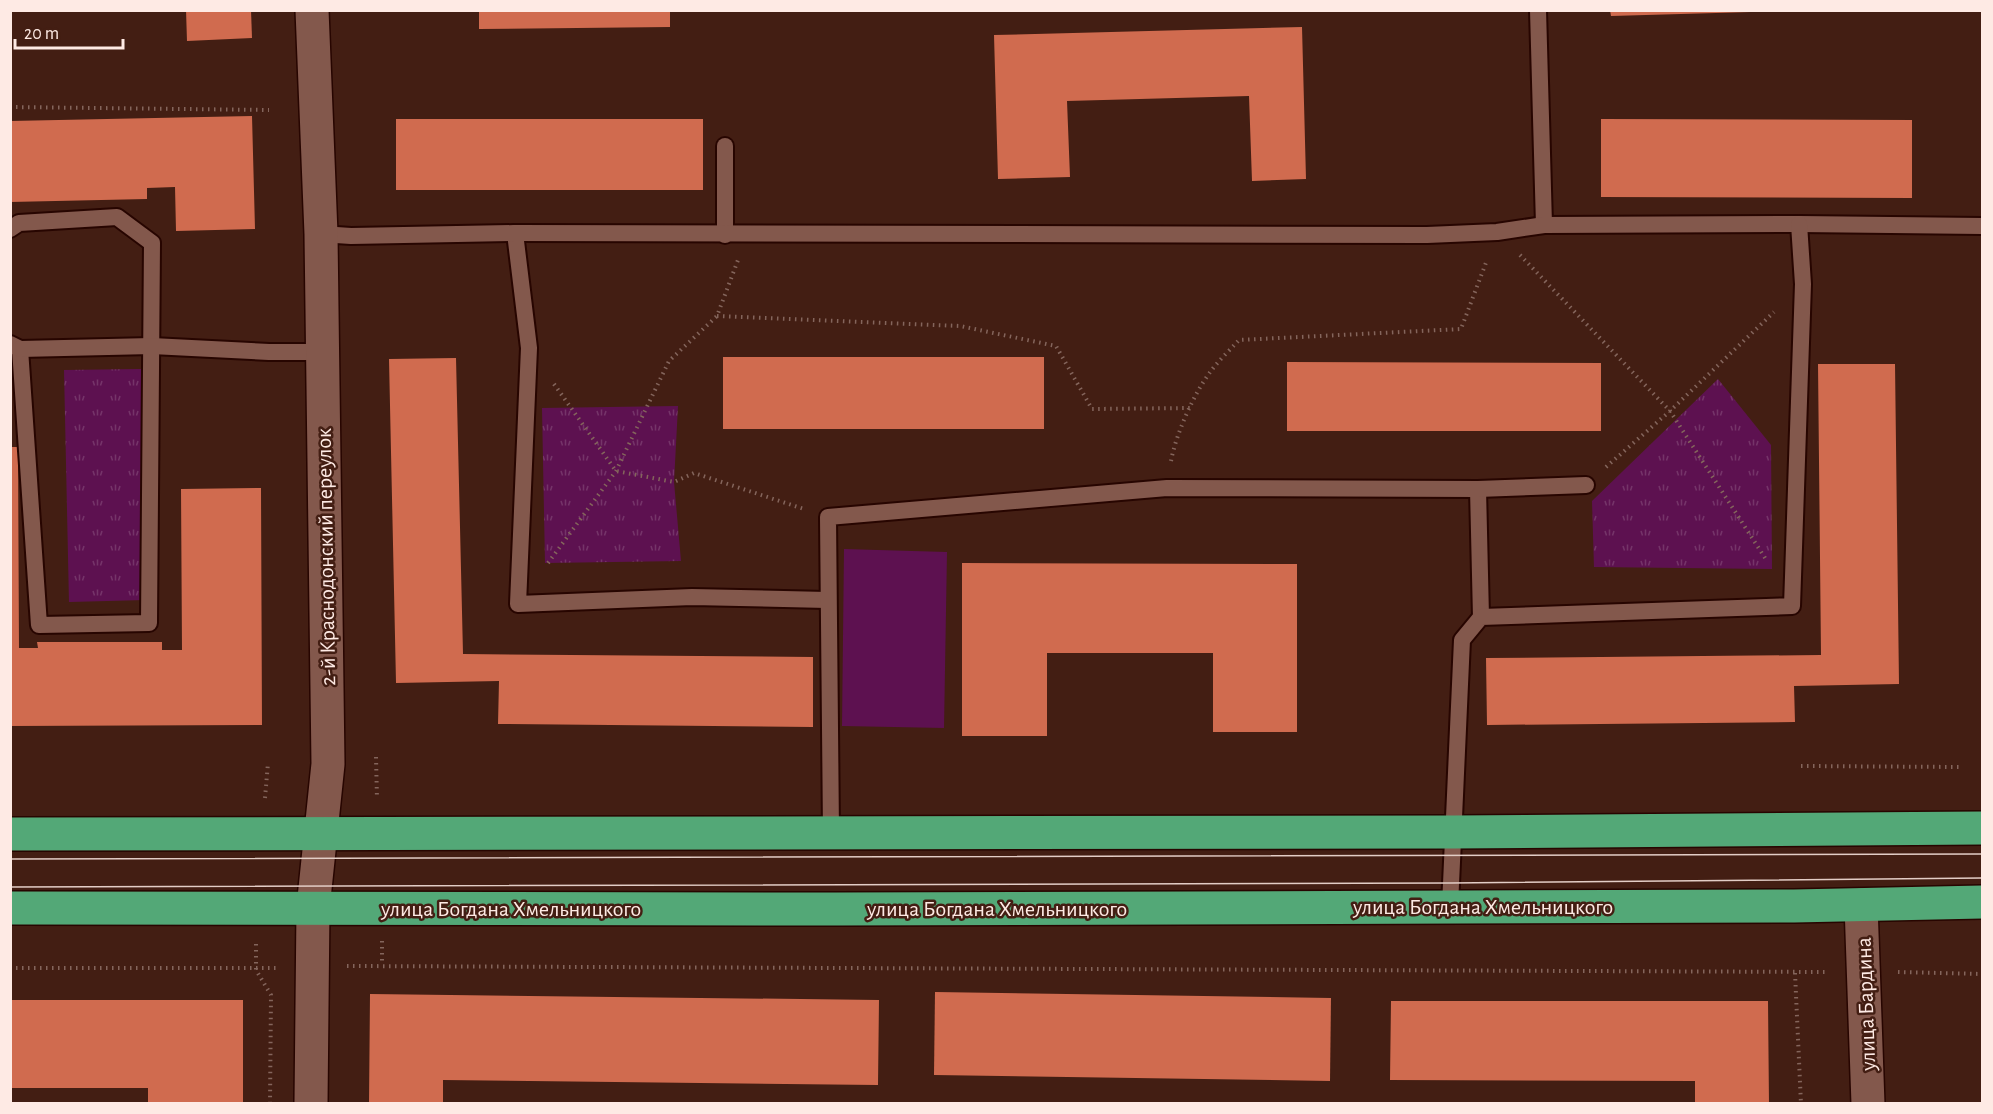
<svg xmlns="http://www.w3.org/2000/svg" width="1993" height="1114" viewBox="0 0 1993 1114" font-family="'Alegreya Sans',sans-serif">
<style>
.park{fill:url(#park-tufts)}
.garden{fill:#5d1150}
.building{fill:#d06b4f}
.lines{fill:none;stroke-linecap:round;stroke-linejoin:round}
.lane-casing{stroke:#270500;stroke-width:20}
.street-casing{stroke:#270500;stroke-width:36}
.highway-casing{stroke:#270500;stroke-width:36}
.path{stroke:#84655c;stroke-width:4;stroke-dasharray:1.5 4.5;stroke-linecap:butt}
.lane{stroke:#83584c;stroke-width:16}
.street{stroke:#83584c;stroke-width:33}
.highway{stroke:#53a877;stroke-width:33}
.tram{stroke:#e3cdc6;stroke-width:1.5}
.labels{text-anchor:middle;stroke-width:5;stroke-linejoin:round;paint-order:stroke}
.street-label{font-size:22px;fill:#feeae4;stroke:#431e13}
</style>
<defs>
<pattern id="park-tufts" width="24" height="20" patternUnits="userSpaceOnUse" patternTransform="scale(1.5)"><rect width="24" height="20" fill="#5d1150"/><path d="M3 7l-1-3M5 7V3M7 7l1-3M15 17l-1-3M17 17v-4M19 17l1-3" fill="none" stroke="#753469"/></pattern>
</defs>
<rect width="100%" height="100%" fill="#431e13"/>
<!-- park -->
<g class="park">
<polygon points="141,369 145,600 69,602 64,370"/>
<polygon points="1718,379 1771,445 1772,569 1594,567 1592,501"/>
<polygon points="678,406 674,482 681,561 545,563 542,408"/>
</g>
<!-- garden -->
<polygon class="garden" points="844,549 947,552 944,728 842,726"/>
<!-- building -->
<g class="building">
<polygon points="186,10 251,10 252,38 187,41"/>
<polygon points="479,10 670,10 670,27 479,29"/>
<polygon points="1610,10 1751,10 1751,12 1611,16"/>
<polygon points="1302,27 1306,179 1252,181 1249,96 1067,101 1070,177 998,179 994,35"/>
<polygon points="252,116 255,229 176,231 175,187 147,188 147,199 10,202 10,121"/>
<rect x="396" y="119" width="307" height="71"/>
<polygon points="1601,119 1912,120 1912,198 1601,197"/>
<rect x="723" y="357" width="321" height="72"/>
<polygon points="456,358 463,654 813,657 813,727 498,724 499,681 396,683 389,359"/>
<polygon points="1287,362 1601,363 1601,431 1287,431"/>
<polygon points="1818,364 1895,364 1899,684 1794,686 1795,722 1487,725 1486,658 1821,655"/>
<polygon points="10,447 18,447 19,648 38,648 37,642 162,642 162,650 182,650 181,489 261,488 262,725 10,726"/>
<polygon points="962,563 1297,564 1297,732 1213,732 1213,653 1047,653 1047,736 962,736"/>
<polygon points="935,992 1331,998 1330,1081 934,1075"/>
<polygon points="370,994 879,1000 878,1085 443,1080 443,1104 369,1104"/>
<polygon points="10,1000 243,1000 243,1104 148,1104 148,1088 10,1088"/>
<polygon points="1391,1001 1768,1001 1769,1104 1695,1104 1695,1081 1390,1080"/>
</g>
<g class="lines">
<defs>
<g id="lane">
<polyline points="1538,10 1544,225"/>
<polyline points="725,146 725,235"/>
<polyline points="10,229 19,223 117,217 152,243 149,623 39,625 20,349 10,344"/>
<polyline points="515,233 529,348 518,604 692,597 827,600"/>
<polyline points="321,234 351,236 515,233 1427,235 1497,232 1544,225 1799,224 1982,226"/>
<polyline points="20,349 152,346 269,352 323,352"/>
<polyline points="1478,489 1481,617"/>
<polyline points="831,832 828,517 1167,488 1478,489 1586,485"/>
<polyline points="1450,906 1462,640 1481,617 1792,606 1803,284 1799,224"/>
</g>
<g id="street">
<polyline points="1861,905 1868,1104"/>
<polyline points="311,1104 313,908 328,764 321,234 312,10"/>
</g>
<g id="highway">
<polyline points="10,834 1453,832 1982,828"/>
<polyline points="10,908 836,909 1794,906 1982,902"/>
</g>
</defs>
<!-- lane casing -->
<use href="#lane" class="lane-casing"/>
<!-- street casing -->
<use href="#street" class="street-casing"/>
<!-- highway casing -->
<use href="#highway" class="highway-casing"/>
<!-- path -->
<g class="path">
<polyline points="10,107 269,110"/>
<polyline points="1520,255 1670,411 1767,561"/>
<polyline points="717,316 960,326 1056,346 1092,409 1190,408"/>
<polyline points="554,384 616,471 674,482 694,473 804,509"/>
<path d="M1171,461C1176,434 1194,393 1211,371C1219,360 1230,350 1239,340L1461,329L1487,260"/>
<polyline points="1606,467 1670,411 1774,312"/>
<polyline points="548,563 616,471 669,361 717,316 738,260"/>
<polyline points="376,757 377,799"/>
<polyline points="1801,766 1959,767"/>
<polyline points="265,798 268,763"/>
<polyline points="382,941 382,965"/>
<polyline points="256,944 256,970 271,995 270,1104"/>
<polyline points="347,966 1828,972"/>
<polyline points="10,968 277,968"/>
<polyline points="1898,972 1982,974"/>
<polyline points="1795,973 1801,1104"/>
</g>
<!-- lane -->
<use href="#lane" class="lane"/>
<!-- street -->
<use href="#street" class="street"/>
<!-- highway -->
<use href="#highway" class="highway"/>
<!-- tram -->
<g class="tram">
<polyline points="10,859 1982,854"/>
<polyline points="10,887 1451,883 1982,878"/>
</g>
</g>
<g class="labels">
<!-- street labels -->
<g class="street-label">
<text transform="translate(325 557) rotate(-91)" y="8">2-й Краснодонский переулок</text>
<text x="1483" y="914">улица Богдана Хмельницкого</text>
<text x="511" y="916">улица Богдана Хмельницкого</text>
<text x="997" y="916">улица Богдана Хмельницкого</text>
<text transform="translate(1865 1004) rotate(-92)" y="8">улица Бардина</text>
</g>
</g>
<!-- border -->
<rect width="1993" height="1114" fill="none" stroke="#feeae4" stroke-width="24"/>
<!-- scale -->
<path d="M15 39v9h108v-9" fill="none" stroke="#feeae4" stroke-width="3"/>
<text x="24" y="39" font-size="18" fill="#feeae4" stroke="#431e13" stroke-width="4.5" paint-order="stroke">20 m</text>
</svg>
